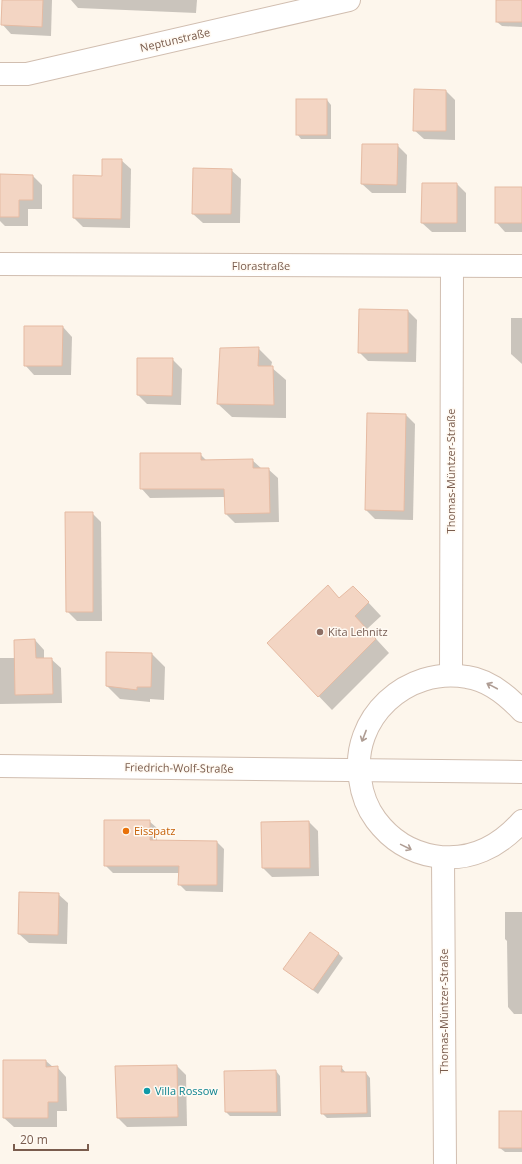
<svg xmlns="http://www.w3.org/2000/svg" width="522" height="1164" viewBox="0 0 522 1164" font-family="'Open Sans',sans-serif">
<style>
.shadow{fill:#0003}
.building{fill:#f3d5c3;stroke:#e6bba3}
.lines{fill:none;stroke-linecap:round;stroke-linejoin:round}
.minor-casing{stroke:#d1beb0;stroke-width:24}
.minor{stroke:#fff;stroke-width:22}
.oneway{stroke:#af9d94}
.education-dot{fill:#8d6e63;stroke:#fffaf3;stroke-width:1.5}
.food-dot{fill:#e8710a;stroke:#fffaf3;stroke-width:1.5}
.culture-dot{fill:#0f9aa8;stroke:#fffaf3;stroke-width:1.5}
.labels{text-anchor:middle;stroke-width:3;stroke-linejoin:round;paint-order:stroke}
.street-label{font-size:11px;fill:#7a5c4d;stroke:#fffaf3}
.education-label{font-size:11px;fill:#785e54;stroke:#fffaf3;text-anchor:start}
.food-label{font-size:11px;fill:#c56008;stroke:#fffaf3;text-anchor:start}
.culture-label{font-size:11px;fill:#0d838f;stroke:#fffaf3;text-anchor:start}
</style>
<rect width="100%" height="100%" fill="#fdf6ec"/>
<!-- shadow -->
<g class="shadow">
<polygon points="3,0 52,0 51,36 11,34 2,24"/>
<polygon points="71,0 197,0 196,13 78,8"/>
<polygon points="497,0 522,0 522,27 502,26 497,22"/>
<polygon points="446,91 455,100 455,140 424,139 414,130"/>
<polygon points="327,100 331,105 331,139 301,139 297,134"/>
<polygon points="397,145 407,155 406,193 372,193 362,184"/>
<polygon points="121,160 131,169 130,228 83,227 74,218 103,177"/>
<polygon points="231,170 241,179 240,223 203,223 193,214"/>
<polygon points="0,175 33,176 42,185 42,209 28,209 28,226 5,226 0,221"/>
<polygon points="457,184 466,193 466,232 432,232 422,223"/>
<polygon points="522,188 522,232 505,232 496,222"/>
<polygon points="408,311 417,320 416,362 368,361 359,352"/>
<polygon points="511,318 522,318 522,364 511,354"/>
<polygon points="63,327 72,337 71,375 34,375 25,365"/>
<polygon points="258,348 272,362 271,367 286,380 286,418 232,417 218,404"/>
<polygon points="172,359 182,369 181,405 147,404 138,395"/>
<polygon points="406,415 415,424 413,520 375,519 366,510"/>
<polygon points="200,454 207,461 252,460 262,469 268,469 278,478 279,522 235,523 226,514 225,497 150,498 141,488"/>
<polygon points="92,513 101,522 102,621 77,621 67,611"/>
<polygon points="328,587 340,599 366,600 381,616 367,629 389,653 332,710 268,643"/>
<polygon points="35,640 44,650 44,659 51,659 61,668 62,703 0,704 0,658 15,658"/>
<polygon points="152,654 165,667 164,700 150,699 150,702 120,699 107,686"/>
<polygon points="149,821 157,828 157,841 217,842 224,849 223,892 186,891 179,884 180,873 113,873 106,866"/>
<polygon points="309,822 318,831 319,876 272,877 263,868"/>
<polygon points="20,893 58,894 68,903 67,944 29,943 19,934"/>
<polygon points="505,912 522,912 522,1014 514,1014 508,1007 507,941 505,939"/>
<polygon points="338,953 343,958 318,994 284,969"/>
<polygon points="46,1061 53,1067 57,1067 66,1077 67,1111 57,1111 57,1127 14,1127 4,1118"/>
<polygon points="177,1066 186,1075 187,1126 127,1127 118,1118"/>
<polygon points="341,1067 346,1073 366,1073 370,1078 371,1117 327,1118 322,1113"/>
<polygon points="276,1071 280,1076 281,1116 230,1116 226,1112"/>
<polygon points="522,1112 522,1152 505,1152 500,1148"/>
</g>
<!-- building -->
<g class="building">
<polygon points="2,0 43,0 42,27 1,25"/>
<rect x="496" y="0" width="26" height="22"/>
<polygon points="414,89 446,90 446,131 413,131"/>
<rect x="296" y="99" width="31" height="36"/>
<polygon points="362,144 398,144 397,185 361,184"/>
<polygon points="102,159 122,159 121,219 73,218 73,175 102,176"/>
<polygon points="193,168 232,169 231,214 192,214"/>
<polygon points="0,174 33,175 33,200 19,200 19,217 0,217"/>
<polygon points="422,183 457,183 457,223 421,223"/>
<rect x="495" y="187" width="27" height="36"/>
<polygon points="359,309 408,310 408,353 358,353"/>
<polygon points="24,326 63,326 62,366 24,366"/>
<polygon points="259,347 258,366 273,366 274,405 217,404 220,348"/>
<polygon points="137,358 173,358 172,396 137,395"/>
<polygon points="367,413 406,414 404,511 365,510"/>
<polygon points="140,453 201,453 201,460 253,459 253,468 269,468 270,513 225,514 224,489 140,489"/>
<polygon points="65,512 93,512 93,612 66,612"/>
<polygon points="328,585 339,598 353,586 369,602 355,616 376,639 318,697 267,643"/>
<polygon points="35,639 36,658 52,658 53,694 15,695 14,640"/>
<polygon points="106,652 152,653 151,687 137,687 137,690 106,686"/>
<polygon points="104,820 150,820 150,840 217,841 217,885 178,885 179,866 104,866"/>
<polygon points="309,821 310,868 262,868 261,822"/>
<polygon points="19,892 59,893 58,935 18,934"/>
<polygon points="310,932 339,953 313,990 283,969"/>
<polygon points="3,1060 46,1060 46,1067 58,1066 58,1102 48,1102 48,1118 3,1118"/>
<polygon points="177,1065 178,1117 117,1118 115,1066"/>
<polygon points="320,1066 342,1066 341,1072 366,1072 367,1113 321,1114"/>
<polygon points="276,1070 277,1112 225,1112 224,1071"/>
<rect x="499" y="1111" width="23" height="37"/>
</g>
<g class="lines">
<defs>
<g id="minor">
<polyline points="0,74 27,74 349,0"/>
<polyline points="0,264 522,266"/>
<polyline points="451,675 452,266"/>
<path d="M522,711C507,695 489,680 467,677C407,666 350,718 360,779C362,794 367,808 376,820C391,840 410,852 434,856C469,862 499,847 522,821"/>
<polyline points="0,766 522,772"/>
<polyline points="443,858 445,1164"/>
</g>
</defs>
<!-- minor casing -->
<use href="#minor" class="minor-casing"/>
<!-- minor -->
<use href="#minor" class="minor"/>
</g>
<!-- one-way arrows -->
<defs><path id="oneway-shaft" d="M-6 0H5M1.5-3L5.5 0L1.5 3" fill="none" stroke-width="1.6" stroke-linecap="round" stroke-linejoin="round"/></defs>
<g class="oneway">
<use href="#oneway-shaft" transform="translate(492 686) rotate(-152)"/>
<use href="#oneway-shaft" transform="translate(364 736) rotate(111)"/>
<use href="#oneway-shaft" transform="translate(406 847) rotate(26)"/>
</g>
<!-- markers -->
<circle class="education-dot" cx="320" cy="632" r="4"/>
<circle class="food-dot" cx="126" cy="831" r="4"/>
<circle class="culture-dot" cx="147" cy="1091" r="4"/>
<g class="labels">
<!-- street labels -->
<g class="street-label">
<text transform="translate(175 40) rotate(-13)" y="4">Neptunstraße</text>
<text x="261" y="270">Florastraße</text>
<text transform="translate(451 471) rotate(-90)" y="4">Thomas-Müntzer-Straße</text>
<text transform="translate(179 768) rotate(1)" y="4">Friedrich-Wolf-Straße</text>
<text transform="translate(444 1011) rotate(-90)" y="4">Thomas-Müntzer-Straße</text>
</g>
<!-- education labels -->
<g class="education-label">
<text x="328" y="636">Kita Lehnitz</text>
</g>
<!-- food labels -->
<g class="food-label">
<text x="134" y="835">Eisspatz</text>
</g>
<!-- culture labels -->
<g class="culture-label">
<text x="155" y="1095">Villa Rossow</text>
</g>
</g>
<!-- scale -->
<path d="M14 1144v6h74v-6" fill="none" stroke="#7a5c4d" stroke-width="2"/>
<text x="20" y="1144" font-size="12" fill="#7a5c4d" stroke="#fffaf3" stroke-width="3" paint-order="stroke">20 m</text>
</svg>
